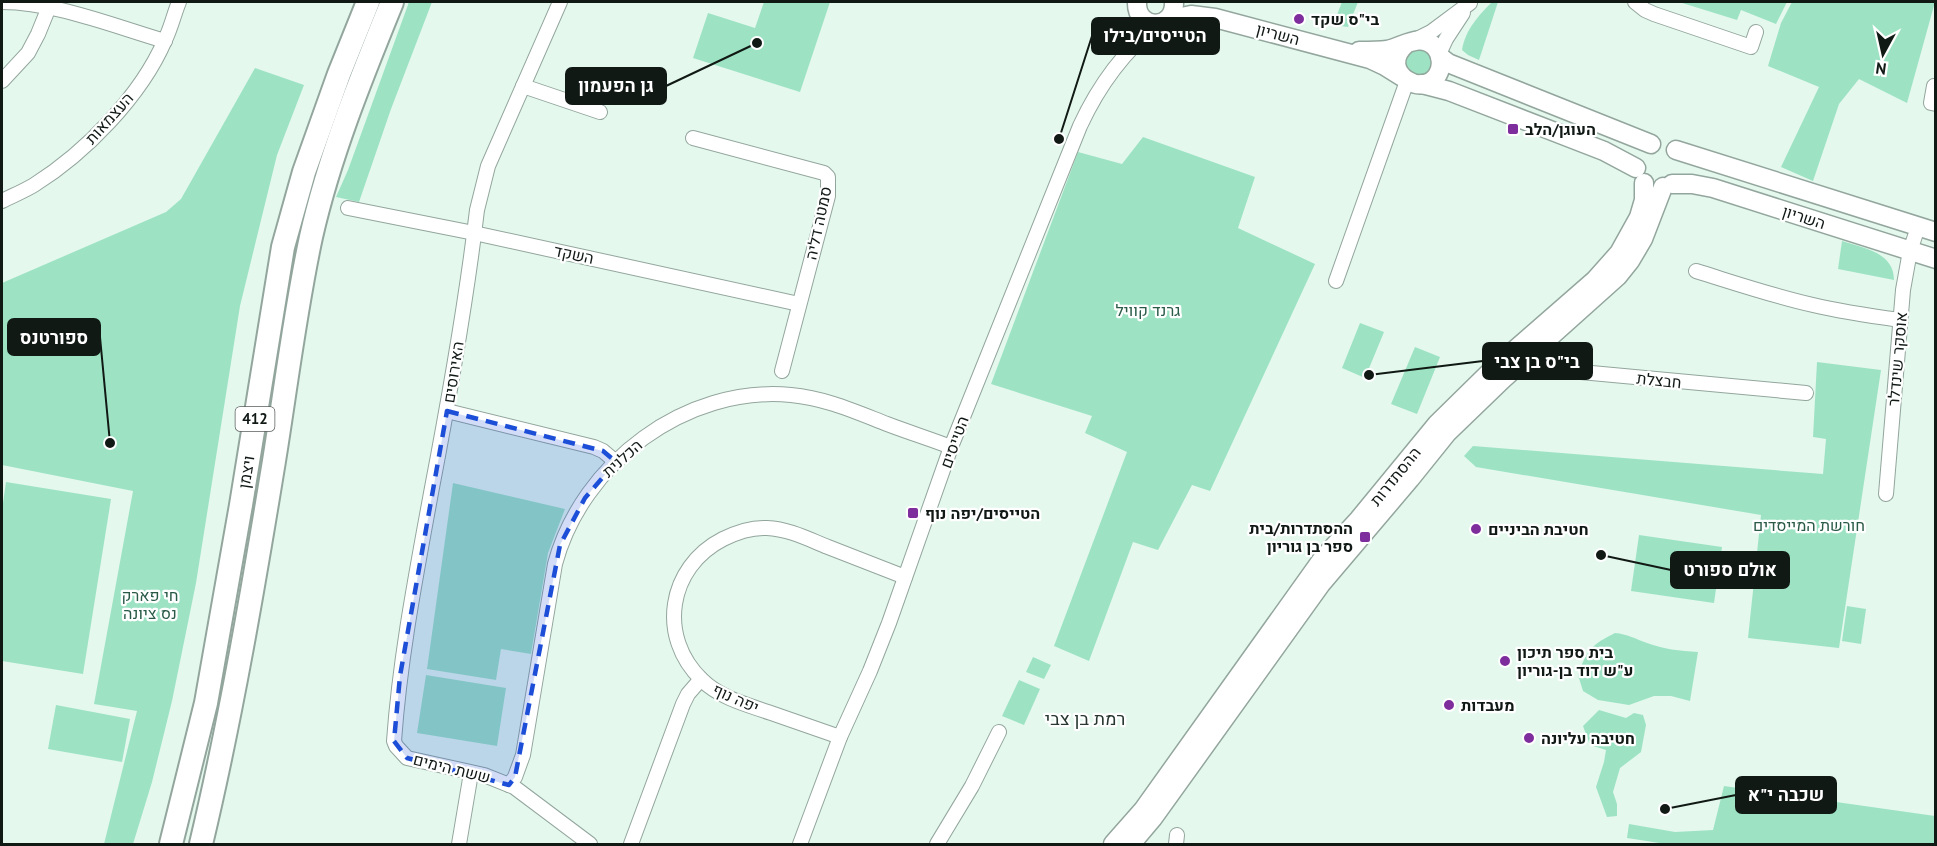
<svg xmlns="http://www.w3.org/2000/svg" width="1937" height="846" viewBox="0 0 1937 846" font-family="'PT Sans',Heebo,sans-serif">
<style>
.green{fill:#9de3c3}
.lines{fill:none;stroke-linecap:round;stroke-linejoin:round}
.minor-casing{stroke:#93a69d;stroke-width:16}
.tertiary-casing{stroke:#93a69d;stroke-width:21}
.primary-casing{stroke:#93a69d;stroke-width:26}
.minor{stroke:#fff;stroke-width:14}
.tertiary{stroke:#fff;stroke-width:18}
.primary{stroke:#fff;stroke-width:22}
.marked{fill:#1d4ed8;fill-opacity:0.2;stroke:#1d4ed8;stroke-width:4.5;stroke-dasharray:12 8;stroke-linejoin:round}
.poi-dot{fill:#7e2d9d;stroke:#fff;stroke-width:2}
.labels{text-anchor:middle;stroke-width:4.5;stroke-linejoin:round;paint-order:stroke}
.shield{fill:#fff;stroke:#585e5b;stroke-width:1.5}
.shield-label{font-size:15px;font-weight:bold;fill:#111915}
.poi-label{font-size:16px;font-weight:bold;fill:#111915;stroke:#fff;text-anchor:start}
.street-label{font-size:16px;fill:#111915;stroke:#fff}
.park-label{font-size:16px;fill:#2a5b47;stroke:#fff}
.neighbourhood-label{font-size:18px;fill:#283831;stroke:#fff}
.leader{fill:none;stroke:#111915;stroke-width:2}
.callout-dot{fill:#111915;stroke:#fff;stroke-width:2}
.callout{fill:#111915;stroke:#111915;stroke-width:2}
.callout-label{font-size:18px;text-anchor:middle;font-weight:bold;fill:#fff}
</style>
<rect width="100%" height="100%" fill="#e4f8ee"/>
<!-- green -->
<g class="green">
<polygon points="409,2 432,2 391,109 359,202 336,197 348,170"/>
<polygon points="764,2 830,2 800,92 693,58 708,13 755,28"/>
<polygon points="1342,2 1358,2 1348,27 1333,25"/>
<path d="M1492,2H1498L1479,60L1468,55L1462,50C1465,30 1479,15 1492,2Z"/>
<polygon points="1679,2 1722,2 1728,3 1729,2 1787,2 1776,24 1741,10 1737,20"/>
<polygon points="1792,2 1935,2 1907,103 1859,79 1839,104 1813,181 1781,167 1819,87 1768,66 1781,23"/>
<polygon points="1415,47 1430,51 1434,64 1425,77 1410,76 1403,58"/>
<polygon points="255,68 304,85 277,155 240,306 196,583 172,701 152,782 133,844 104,844 137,711 94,704 133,491 2,465 2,283 166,212 181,199"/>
<polygon points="1143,137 1255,177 1238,228 1315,264 1210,491 1192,485 1158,550 1133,542 1089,661 1054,646 1127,452 1085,433 1092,416 991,384 1078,152 1122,164"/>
<path d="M1842,241C1863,248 1894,252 1894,280L1838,269Z"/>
<polygon points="1360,323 1384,332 1365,378 1342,368"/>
<polygon points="1415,347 1440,357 1417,414 1391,404"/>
<polygon points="1817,362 1881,370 1839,648 1748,638 1761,515 1476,467 1464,456 1473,446 1823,474 1826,439 1813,437"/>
<polygon points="6,482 111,499 83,674 2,661 2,510"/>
<polygon points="453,483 565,509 548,553 531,654 501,649 496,680 427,669"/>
<polygon points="1639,535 1722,547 1714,603 1631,591"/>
<polygon points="1847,606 1866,609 1861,644 1842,641"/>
<path d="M1615,633C1627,634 1636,639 1647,643C1663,649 1680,651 1698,652L1690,701L1671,696H1654L1629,705L1598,700L1583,691L1578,675C1587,650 1591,645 1615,633Z"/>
<polygon points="1033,657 1051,665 1044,679 1026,672"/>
<polygon points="426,675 506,688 497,746 417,733"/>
<polygon points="1019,680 1040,689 1024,725 1002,716"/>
<polygon points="56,705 130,719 122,762 48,749"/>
<polygon points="1599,710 1626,718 1634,713 1643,715 1646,725 1641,752 1620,768 1613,792 1617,804 1617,816 1607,817 1596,787 1604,762 1606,750 1590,745 1583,726"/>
<polygon points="1724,786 1935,816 1935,844 1666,844 1627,838 1629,824 1675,832 1713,830"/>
</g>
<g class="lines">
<defs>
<g id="minor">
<path d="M2,2C54,2 114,26 165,41"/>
<path d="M560,2L488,166L477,210C466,304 449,399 431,493C416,575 400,657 394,741L396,746L407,758L484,775L514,787L590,844"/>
<polyline points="1635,2 1645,10 1654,14 1751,47 1756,32"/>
<polyline points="1413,41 1431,32 1470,3"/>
<polyline points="1439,54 1446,39 1463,13"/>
<polyline points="2,81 28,53 38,34 51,2"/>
<polyline points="523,86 600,112"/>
<polyline points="1934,86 1931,103 1936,104"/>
<polyline points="693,138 824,173 828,177 828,196 782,371"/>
<path d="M2,201C12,196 24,191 34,185C85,153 141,96 165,40C171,28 174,14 179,2"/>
<polyline points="348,208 474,233 799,304"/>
<path d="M1696,271C1735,283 1773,296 1813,305C1842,312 1871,316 1900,320"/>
<polyline points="1336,281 1407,81"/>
<polyline points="1525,348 1540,364 1570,371 1806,393"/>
<polyline points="447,411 594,447 603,451 616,462"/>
<polyline points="1886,494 1903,290 1910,251 1918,227"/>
<path d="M840,737C817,729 794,721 771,713C748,705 720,698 702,680C657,637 668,567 723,539C737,532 752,527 767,528C789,529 808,539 828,547C854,557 879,567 905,577"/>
<path d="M509,785L515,777L523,755L555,564C582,463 686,385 791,395C825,398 856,412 887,424C908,432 930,439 951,447"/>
<polyline points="459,844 471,773"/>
<polyline points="631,844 683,704 688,694 701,679"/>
<path d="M800,844L840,737L870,671L889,623L951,447L1080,126C1098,87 1124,51 1158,24"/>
<polyline points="937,844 972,786 999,732"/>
<polyline points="1176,844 1177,835"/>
</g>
<g id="tertiary">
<path d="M1137,2C1136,31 1175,31 1174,2"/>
<polyline points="1167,20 1191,15 1215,18 1370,59 1385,66 1401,76"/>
<path d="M1359,51C1368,51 1378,51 1387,50C1403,47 1420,32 1435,47C1440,53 1442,61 1440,69C1429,104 1374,72 1406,44"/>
<polyline points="1440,57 1448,63 1651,144"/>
<polyline points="1422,84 1449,91 1604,151 1636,168"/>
<polyline points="1676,150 1936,232"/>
<polyline points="1672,184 1692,184 1713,188 1936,259"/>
<polyline points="1113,844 1143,810 1323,558 1359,519 1437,424 1493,369 1595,280 1619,253 1639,217 1644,200 1644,183"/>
<polyline points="1131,844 1153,818 1321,584 1410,479 1447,433 1503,379 1618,276 1630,261 1643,239 1663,187"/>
</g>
<g id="primary">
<polyline points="171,844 206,703 241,505 283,247 304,172 339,74 368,2"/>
<path d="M201,844C231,718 253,589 274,461C286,387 295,311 311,237C329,157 361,78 392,2"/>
</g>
</defs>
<!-- minor casing -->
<use href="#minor" class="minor-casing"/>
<!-- tertiary casing -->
<use href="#tertiary" class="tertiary-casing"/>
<!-- primary casing -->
<use href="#primary" class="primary-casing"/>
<!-- minor -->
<use href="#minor" class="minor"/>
<!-- tertiary -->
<use href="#tertiary" class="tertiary"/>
<!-- primary -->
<use href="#primary" class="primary"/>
</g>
<!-- marked area -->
<path class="marked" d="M447,411L603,451L616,462L585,498L560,545L515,777L509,785L407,758L394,741L400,676Z"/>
<!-- markers -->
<g class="poi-dot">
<circle cx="1299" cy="19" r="6"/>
<rect x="1507" y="123" width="12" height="12" rx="3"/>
<rect x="907" y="507" width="12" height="12" rx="3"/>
<circle cx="1476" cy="529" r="6"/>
<rect x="1359" y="531" width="12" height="12" rx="3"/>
<circle cx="1505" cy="661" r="6"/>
<circle cx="1449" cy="705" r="6"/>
<circle cx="1529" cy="738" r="6"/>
</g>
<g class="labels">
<!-- shield labels -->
<rect class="shield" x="235.5" y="407" width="39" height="24" rx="4.5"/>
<g class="shield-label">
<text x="255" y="424">412</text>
</g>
<!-- poi labels -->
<g class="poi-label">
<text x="1311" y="25">בי"ס שקד</text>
<text x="1525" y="135">העוגן/הלב</text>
<text x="925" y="519">הטייסים/יפה נוף</text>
<text x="1353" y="534" text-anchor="end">ההסתדרות/בית<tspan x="1353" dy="18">ספר בן גוריון</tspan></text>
<text x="1488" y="535">חטיבת הביניים</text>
<text x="1517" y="658">בית ספר תיכון<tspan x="1517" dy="18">ע"ש דוד בן-גוריון</tspan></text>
<text x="1461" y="711">מעבדות</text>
<text x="1541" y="744">חטיבה עליונה</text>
</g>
<!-- street labels -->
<g class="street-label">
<text transform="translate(1278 34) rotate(15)" y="6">השריון</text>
<text transform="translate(109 118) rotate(-48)" y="6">העצמאות</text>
<text transform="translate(1804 217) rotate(18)" y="6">השריון</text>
<text transform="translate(818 223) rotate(-78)" y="6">סמטה דליה</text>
<text transform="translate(574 254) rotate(12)" y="6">השקד</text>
<text transform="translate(1897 359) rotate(-85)" y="6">אוסקר שינדלר</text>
<text transform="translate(453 372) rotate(-81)" y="6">האירוסים</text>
<text transform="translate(1659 380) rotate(6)" y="6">חבצלת</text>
<text transform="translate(954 442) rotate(-70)" y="6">הטייסים</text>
<text transform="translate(622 458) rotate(-42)" y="6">הכלנית</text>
<text transform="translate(246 472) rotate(-81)" y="6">ויצמן</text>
<text transform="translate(1395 476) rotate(-51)" y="6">ההסתדרות</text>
<text transform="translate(736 698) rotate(24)" y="6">יפה נוף</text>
<text transform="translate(452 768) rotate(14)" y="6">ששת הימים</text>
</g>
<!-- park labels -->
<g class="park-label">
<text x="1148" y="316">גרנד קוויל</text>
<text x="1809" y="531">חורשת המייסדים</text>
<text x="150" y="601">חי פארק<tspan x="150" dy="18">נס ציונה</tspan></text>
</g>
<!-- neighbourhood labels -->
<g class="neighbourhood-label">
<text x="1085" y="725">רמת בן צבי</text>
</g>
</g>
<!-- callouts -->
<path class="leader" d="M1059 139L1092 36M757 43L666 86M110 443L100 337M1369 375L1483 361M1601 555L1671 570M1665 809L1736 795"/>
<g class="callout-dot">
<circle cx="1059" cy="139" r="6"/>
<circle cx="757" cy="43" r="6"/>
<circle cx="110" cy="443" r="6"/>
<circle cx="1369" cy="375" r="6"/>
<circle cx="1601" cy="555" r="6"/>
<circle cx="1665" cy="809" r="6"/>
</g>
<g class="callout">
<rect x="1092" y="18" width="127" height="36" rx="6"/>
<rect x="566" y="68" width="100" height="36" rx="6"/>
<rect x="8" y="319" width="92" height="36" rx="6"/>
<rect x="1483" y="343" width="109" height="36" rx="6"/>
<rect x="1671" y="552" width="118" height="36" rx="6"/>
<rect x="1736" y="777" width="100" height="36" rx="6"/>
</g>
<g class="callout-label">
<text x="1155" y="42">הטייסים/בילו</text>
<text x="616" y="92">גן הפעמון</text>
<text x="54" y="344">ספורטנס</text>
<text x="1537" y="368">בי"ס בן צבי</text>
<text x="1730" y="576">אולם ספורט</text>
<text x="1786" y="801">שכבה י"א</text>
</g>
<!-- border -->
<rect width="1937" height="846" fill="none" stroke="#111915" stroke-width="6"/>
<!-- north arrow -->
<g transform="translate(1883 54) rotate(188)" stroke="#ffffff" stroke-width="4.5" paint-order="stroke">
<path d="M0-4.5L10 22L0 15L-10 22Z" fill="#111915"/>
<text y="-9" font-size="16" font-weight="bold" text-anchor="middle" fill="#111915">N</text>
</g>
</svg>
